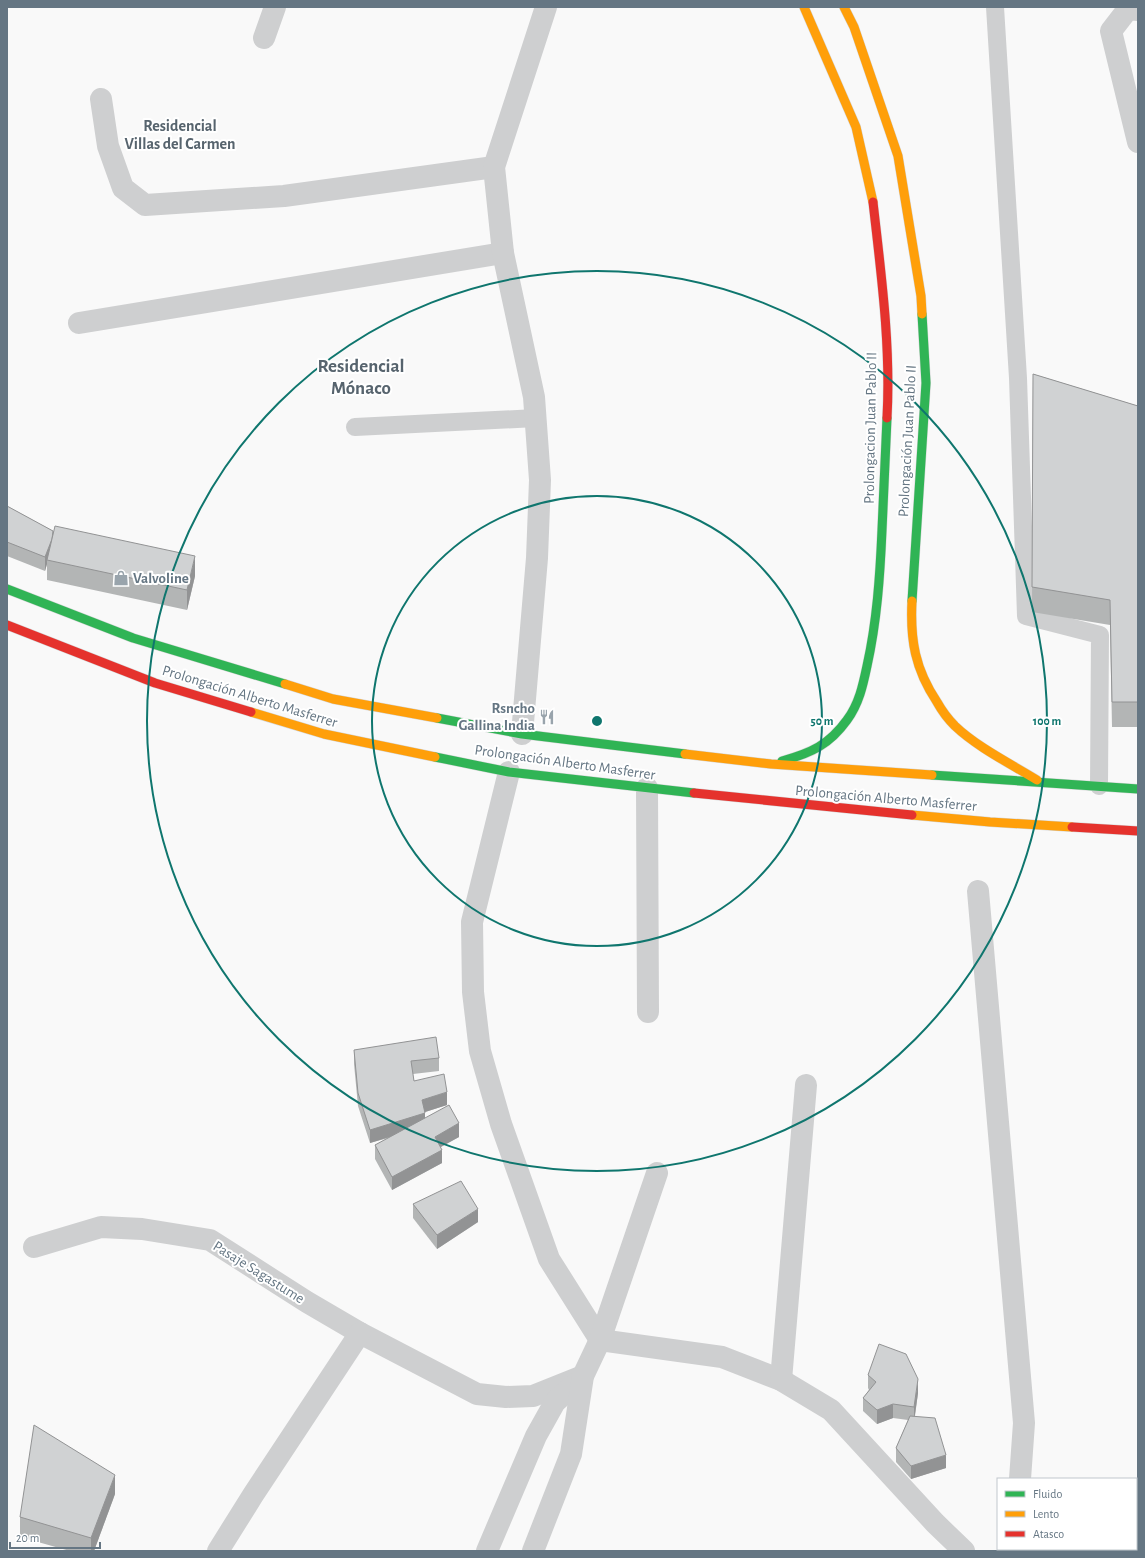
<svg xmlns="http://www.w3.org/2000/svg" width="1145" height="1558" viewBox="0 0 1145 1558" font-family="'Alegreya Sans',sans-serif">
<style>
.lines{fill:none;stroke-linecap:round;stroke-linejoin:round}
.fast-casing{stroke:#d5d6d7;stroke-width:10}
.slow-casing{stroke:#d5d6d7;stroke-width:10}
.jam-casing{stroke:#d5d6d7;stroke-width:10}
.lane{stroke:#cecfd0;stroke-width:18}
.street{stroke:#cecfd0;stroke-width:22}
.fast{stroke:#30b455;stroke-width:9}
.slow{stroke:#ff9f0a;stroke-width:9}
.jam{stroke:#e5322d;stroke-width:9}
.wall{fill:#b3b5b5}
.shaded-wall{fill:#929394}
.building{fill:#d0d2d3;stroke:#929394}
.ring{fill:none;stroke:#0f766e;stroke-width:2}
.labels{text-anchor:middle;stroke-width:4;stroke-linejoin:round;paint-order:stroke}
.street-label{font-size:15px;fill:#657683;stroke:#fff}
.poi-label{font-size:15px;font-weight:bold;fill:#657683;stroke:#fff;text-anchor:start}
.neighbourhood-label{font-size:16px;font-weight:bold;fill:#57646e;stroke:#fff}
.district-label{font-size:19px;font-weight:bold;fill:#57646e;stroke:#fff}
.centre{fill:#0f766e;stroke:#fff;stroke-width:2}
.ring-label{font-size:12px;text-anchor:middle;font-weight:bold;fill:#0f766e;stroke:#fff;stroke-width:4;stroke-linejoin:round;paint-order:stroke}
</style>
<rect width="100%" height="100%" fill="#f9f9f9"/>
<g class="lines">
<defs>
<g id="fast">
<polyline points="7,589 133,638 285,684"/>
<polyline points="912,601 926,383 922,314"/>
<polyline points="437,718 522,734 685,754"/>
<polyline points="435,757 509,772 694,793"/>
<path d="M782,761C811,753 829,745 847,720C859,704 863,685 867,666C877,621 880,576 882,530C884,493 885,455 887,418"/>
<polyline points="932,775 1138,789"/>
</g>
<g id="slow">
<polyline points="804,7 856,127 873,202"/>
<polyline points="844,7 854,27 898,156 921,296 922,314"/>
<path d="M912,601C910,640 915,669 937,702C942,711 948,719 955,726C977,747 1011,764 1037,780"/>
<polyline points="285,684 333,699 437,718"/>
<polyline points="251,712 324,734 435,757"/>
<polyline points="685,754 771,764 932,775"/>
<polyline points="912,815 990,822 1072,827"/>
</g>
<g id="jam">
<path d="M873,202C881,273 891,346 887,418"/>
<polyline points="7,625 155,683 251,712"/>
<polyline points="694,793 912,815"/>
<polyline points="1072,827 1138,831"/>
</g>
</defs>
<!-- fast casing -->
<use href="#fast" class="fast-casing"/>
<!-- slow casing -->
<use href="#slow" class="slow-casing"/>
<!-- jam casing -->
<use href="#jam" class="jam-casing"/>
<!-- lane -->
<g class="lane">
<polyline points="995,7 1018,378 1026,616 1100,635 1099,786"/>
<polyline points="355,427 536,418"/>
</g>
<!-- street -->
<g class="street">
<polyline points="1138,10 1128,9 1111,31 1138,142"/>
<polyline points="264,38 275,7"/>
<polyline points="101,99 108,146 123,188 145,205 284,196 494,167"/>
<polyline points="79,323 503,253"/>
<polyline points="522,734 537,558 540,480 534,397 503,253 494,167 546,7"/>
<polyline points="509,772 472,922 473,992 480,1051 501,1124 549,1259 600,1340 722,1357 781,1380 831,1410 935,1523 964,1551"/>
<polyline points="647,788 648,1012"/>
<polyline points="978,891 1024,1423 1020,1479"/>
<polyline points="34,1247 101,1227 142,1229 210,1240 307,1302 360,1333 477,1394 506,1397 533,1396 583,1376"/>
<polyline points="781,1380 806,1085"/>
<polyline points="1136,1513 1138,1513"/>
<polyline points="1105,1549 1108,1551"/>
<polyline points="218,1551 253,1495 360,1333"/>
<polyline points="487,1551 536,1436 555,1402 576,1383"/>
<polyline points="533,1551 571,1454 583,1376 600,1340 657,1173"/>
<polyline points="1009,1551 1011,1549"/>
</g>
<!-- fast -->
<use href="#fast" class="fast"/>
<!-- slow -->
<use href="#slow" class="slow"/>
<!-- jam -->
<use href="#jam" class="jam"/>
</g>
<!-- wall -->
<g class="wall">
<polygon points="1033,374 1138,406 1138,727 1112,727 1110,625 1032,612"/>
<polygon points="7,506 53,531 195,576 187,610 47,580 47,564 45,571 7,556"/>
<polygon points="354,1050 439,1058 439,1071 413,1074 414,1081 447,1105 425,1112 425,1118 459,1137 441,1147 442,1163 392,1190 375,1159 375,1145 388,1138 370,1143 358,1106 354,1064"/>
<polygon points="413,1204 478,1222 437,1249 413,1218"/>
<polygon points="868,1375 918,1393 915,1416 946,1468 911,1479 896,1462 896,1448 908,1420 893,1418 877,1424 863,1411 863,1398 869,1390 868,1388"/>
<polygon points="115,1494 94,1551 70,1551 20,1537 20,1517"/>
</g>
<!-- shaded-wall -->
<g class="shaded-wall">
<polygon points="55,532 47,560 47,564 45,571 45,557"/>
<polygon points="195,556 195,576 187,610 187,590"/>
<polygon points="447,1092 447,1105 422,1113 422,1100"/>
<polygon points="425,1113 425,1126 370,1143 370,1130"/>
<polygon points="459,1123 459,1137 435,1150 435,1137"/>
<polygon points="442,1150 442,1163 392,1190 392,1177"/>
<polygon points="478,1209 478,1222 437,1249 437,1235"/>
<polygon points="918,1379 918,1393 914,1421 914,1407"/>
<polygon points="893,1404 893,1418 877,1424 877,1410"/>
<polygon points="946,1455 946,1468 911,1479 911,1466"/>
<polygon points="115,1475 115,1494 94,1551 91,1551 91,1538"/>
</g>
<!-- building -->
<g class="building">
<polygon points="1033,374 1138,406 1138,702 1112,702 1110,600 1032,587"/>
<polygon points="7,506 53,531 52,539 45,557 7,542"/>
<polygon points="55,526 195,556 187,590 47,560"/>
<polygon points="436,1037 439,1058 411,1061 414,1081 444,1074 447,1092 422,1100 425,1113 370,1130 358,1093 354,1050"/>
<polygon points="449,1105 459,1123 435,1137 442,1150 392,1177 375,1145"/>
<polygon points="461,1181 478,1209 437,1235 413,1204"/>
<polygon points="879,1344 906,1354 918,1379 914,1407 893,1404 877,1410 863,1398 876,1382 868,1375"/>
<polygon points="910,1416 935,1418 946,1455 911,1466 896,1448"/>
<polygon points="34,1425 115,1475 91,1538 20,1517"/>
</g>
<!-- distance rings -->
<g class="ring">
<circle cx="597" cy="721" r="225"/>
<circle cx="597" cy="721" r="450"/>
</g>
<!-- icons -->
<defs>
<symbol id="shop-bare" viewBox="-9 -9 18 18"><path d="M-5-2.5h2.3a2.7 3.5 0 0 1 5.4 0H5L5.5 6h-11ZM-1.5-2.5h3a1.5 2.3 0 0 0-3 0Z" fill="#99a4ac" stroke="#fff" stroke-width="2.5" paint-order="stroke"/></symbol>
<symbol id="restaurant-bare" viewBox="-9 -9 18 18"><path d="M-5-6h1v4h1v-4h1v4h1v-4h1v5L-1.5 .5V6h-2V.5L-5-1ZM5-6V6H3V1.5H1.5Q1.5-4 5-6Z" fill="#99a4ac" stroke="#fff" stroke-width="2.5" paint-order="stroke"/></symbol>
</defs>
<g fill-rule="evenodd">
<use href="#shop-bare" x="110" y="567" width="22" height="22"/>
<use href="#restaurant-bare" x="536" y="706" width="22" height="22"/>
</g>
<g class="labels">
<!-- street labels -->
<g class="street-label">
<text transform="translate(870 428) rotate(-89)" y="5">Prolongacion Juan Pablo II</text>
<text transform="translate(907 441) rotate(-87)" y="5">Prolongación Juan Pablo II</text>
<text transform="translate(250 696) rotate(17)" y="5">Prolongación Alberto Masferrer</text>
<text transform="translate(565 762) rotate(8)" y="5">Prolongación Alberto Masferrer</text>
<text transform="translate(886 798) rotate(5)" y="5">Prolongación Alberto Masferrer</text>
<text transform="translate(259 1272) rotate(32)" y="5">Pasaje Sagastume</text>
</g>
<!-- poi labels -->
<g class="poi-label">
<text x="133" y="583">Valvoline</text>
<text x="535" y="713" text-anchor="end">Rsncho<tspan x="535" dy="17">Gallina India</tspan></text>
</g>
<!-- neighbourhood labels -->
<g class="neighbourhood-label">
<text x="180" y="131">Residencial<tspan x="180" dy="18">Villas del Carmen</tspan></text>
</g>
<!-- district labels -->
<g class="district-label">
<text x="361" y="372">Residencial<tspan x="361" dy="22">Mónaco</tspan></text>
</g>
</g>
<circle cx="597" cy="721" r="6" class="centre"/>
<g class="ring-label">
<text x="822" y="725">50 m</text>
<text x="1047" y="725">100 m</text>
</g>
<!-- border -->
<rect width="1145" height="1558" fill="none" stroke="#657683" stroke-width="16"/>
<!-- legend -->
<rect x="997" y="1478" width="140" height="72" fill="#ffffff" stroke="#c1c8cd"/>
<rect x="1005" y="1491" width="20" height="6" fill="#30b455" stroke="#c1c8cd"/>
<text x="1033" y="1498" font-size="12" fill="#657683">Fluido</text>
<rect x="1005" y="1511" width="20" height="6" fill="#ff9f0a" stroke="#c1c8cd"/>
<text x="1033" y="1518" font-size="12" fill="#657683">Lento</text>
<rect x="1005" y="1531" width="20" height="6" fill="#e5322d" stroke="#c1c8cd"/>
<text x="1033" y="1538" font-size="12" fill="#657683">Atasco</text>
<!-- scale -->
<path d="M10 1542v6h90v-6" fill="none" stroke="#657683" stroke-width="2"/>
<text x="16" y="1542" font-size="12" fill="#657683" stroke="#ffffff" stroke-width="3" paint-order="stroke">20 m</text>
</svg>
